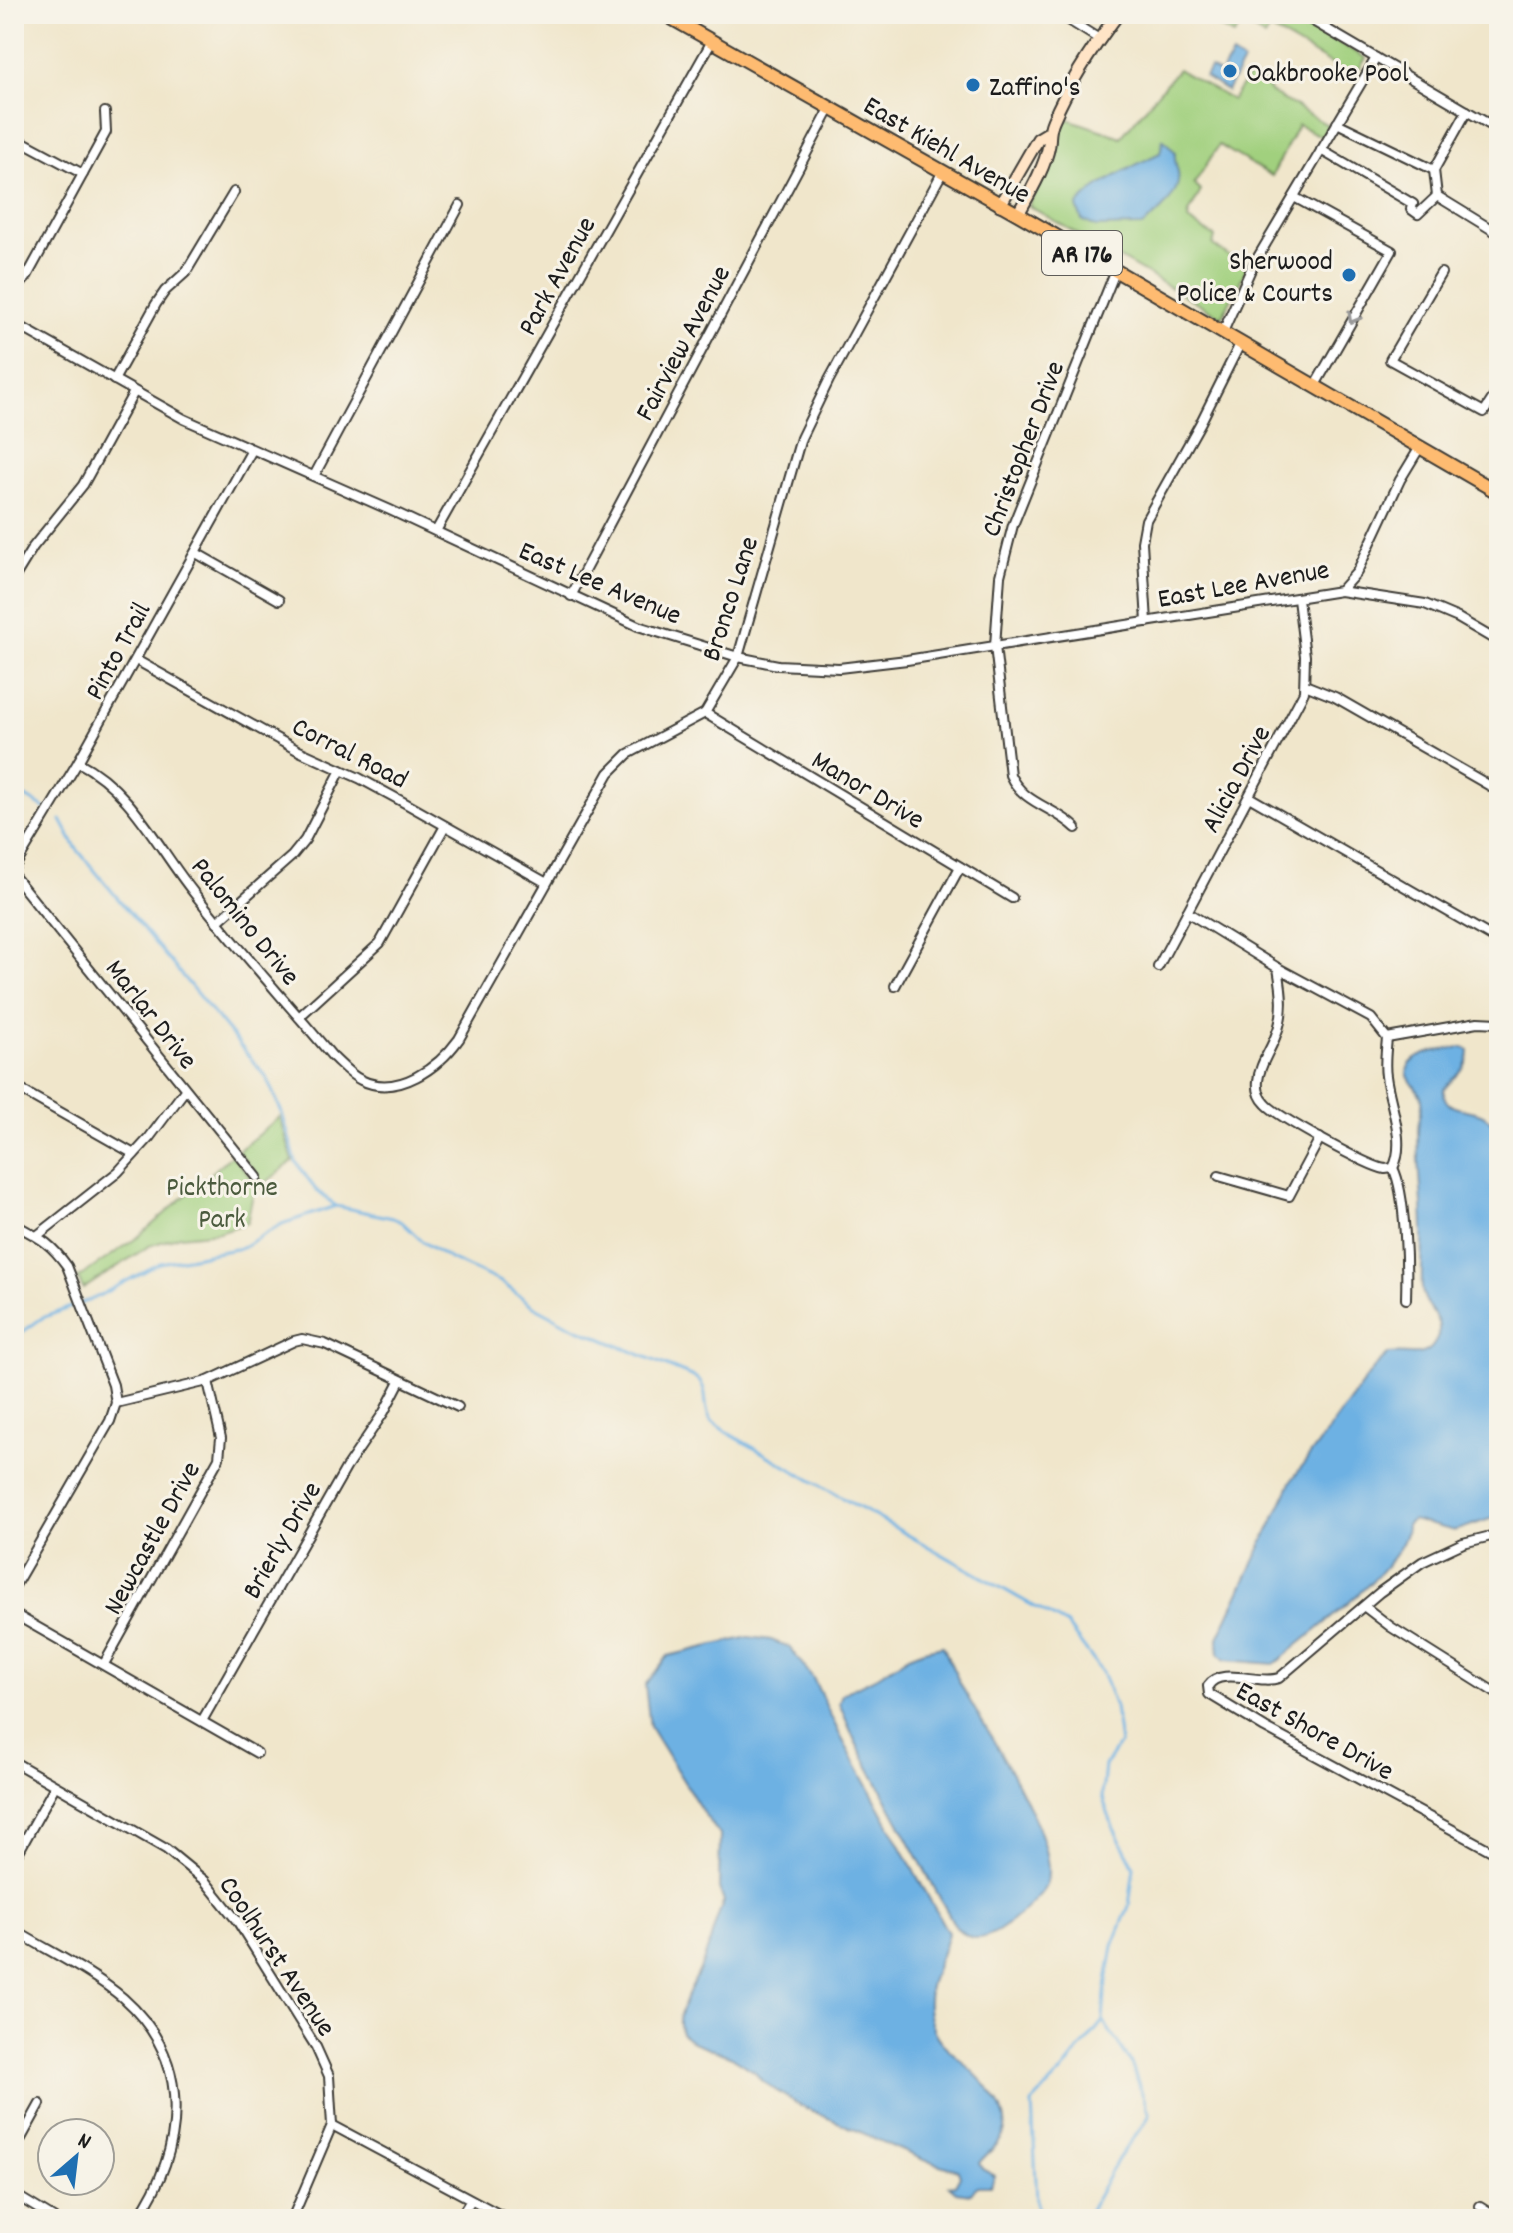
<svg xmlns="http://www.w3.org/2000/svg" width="1513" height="2233" viewBox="0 0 1513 2233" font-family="Dekko,sans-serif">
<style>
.green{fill:#a1d07e;stroke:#5e764d;stroke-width:2}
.water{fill:#6db1e3;stroke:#446680;stroke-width:2}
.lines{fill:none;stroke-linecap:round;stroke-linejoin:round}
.stream{stroke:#6db1e3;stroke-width:3}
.street-casing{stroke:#3c3a36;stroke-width:12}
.secondary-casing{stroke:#3c3a36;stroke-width:15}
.primary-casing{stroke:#3c3a36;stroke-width:16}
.street{stroke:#fff;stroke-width:8}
.secondary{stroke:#ffe4c6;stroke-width:11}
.primary{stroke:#febb71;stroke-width:12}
.oneway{stroke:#999}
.poi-dot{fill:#1f6fb2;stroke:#f7f3e8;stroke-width:3}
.labels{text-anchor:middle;stroke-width:6;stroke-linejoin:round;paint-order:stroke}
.shield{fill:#f7f3e8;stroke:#5e5c59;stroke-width:2}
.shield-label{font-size:26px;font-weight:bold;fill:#1c1c1c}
.poi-label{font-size:28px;fill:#1c1c1c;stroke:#f7f3e8;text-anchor:start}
.street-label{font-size:28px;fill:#1c1c1c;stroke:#f7f3e8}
.park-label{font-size:28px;fill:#4b5b3e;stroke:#f7f3e8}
</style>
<rect width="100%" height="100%" fill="#f7f3e8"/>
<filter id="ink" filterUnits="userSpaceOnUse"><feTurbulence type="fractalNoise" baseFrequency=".0125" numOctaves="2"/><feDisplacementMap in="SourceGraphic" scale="16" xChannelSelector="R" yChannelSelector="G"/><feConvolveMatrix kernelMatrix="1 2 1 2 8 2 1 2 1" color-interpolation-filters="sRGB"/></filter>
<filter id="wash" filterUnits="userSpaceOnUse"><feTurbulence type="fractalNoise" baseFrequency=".006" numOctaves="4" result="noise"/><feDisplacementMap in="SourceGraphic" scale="32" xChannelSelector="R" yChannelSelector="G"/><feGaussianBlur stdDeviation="1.8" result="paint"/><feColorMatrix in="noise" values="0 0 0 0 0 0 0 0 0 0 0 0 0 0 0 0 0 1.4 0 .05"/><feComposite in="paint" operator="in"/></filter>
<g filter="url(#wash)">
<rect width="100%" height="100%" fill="#f0e6cb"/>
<!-- green -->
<g class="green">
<polygon points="1211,14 1288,14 1366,58 1354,77 1270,29 1265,37 1243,24 1234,35 1209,22"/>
<polygon points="1178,69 1232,100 1249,75 1267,83 1270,92 1329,126 1323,137 1298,125 1272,176 1219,145 1194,184 1201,191 1189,213 1188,220 1215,237 1213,245 1247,268 1222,317 1029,206 1065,118 1121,137"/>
<polygon points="280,1117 293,1161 258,1189 258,1175 238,1151"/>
<polygon points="232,1155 253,1180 253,1194 247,1223 219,1232 180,1236 149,1246 83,1289 78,1278 138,1237"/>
</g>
<!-- water -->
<g class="water">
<polygon points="1232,55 1243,62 1227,91 1205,77 1210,68 1221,74"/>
<path d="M1163,139L1175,152C1174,160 1176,164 1178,172C1182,194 1158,214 1142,226L1096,227L1082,220L1077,207C1087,188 1139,163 1160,153Z"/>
<path d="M1463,1047L1469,1051C1469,1068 1454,1077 1444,1089C1442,1113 1468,1107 1483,1115C1489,1118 1493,1124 1497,1129L1495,1146L1499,1151V1516L1455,1531L1412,1520L1407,1524C1410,1562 1310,1634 1281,1659L1274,1664L1225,1660L1219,1654L1218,1638L1292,1480L1374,1368L1389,1354C1404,1351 1424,1361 1434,1344C1450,1320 1424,1311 1422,1289C1421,1271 1423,1253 1423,1235C1423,1200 1418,1165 1418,1130C1418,1120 1423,1110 1422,1100C1420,1087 1399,1077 1411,1063C1421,1051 1448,1049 1463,1047Z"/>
<path d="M749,1637L771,1640L789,1647L813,1678L840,1735L948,1933C942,1961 923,1985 929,2015C931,2026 935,2035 942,2043C960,2061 1018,2104 1003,2136C997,2147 987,2153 979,2163L982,2169L995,2176L991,2186H977L971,2194L956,2192L949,2186L955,2185L960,2176L958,2170L924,2160L799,2105L763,2082L755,2072L732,2057L693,2042L681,2033C679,2026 678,2022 680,2015C685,1996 696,1980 703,1962C711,1944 715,1917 724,1902L719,1888L720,1835L704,1814L650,1727L645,1685L668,1656Z"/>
<path d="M943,1646C951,1665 959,1683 970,1701C991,1738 1061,1844 1046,1885C1042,1897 1009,1924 998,1931C980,1941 969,1941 955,1926L855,1741L839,1703L842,1694L873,1679L909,1656L924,1650Z"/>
</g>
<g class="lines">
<!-- stream -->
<g class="stream">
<polyline points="14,722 19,727 14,738"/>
<polyline points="14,790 44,808"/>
<polyline points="61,820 76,848 267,1078 282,1113 296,1162 316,1190 336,1206"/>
<path d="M14,1338L42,1318L95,1298L160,1263L241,1248L282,1224L336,1206L393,1218L402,1222L423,1242L452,1260L501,1282L532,1305L569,1325L696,1378C711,1390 701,1405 711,1420C714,1424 722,1428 726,1432L1067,1625L1102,1672L1115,1707L1120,1743L1105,1765L1102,1796L1113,1827L1134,1867L1129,1906L1113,1946L1105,1993L1103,2021L1130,2061L1150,2115L1118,2159L1085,2219"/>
<polyline points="1038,2219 1032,2103 1062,2072 1103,2021"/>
</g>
</g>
</g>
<g filter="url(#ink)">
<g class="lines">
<defs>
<g id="street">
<polyline points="1059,14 1099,39"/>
<polyline points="1301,14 1499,130"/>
<polyline points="1337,123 1434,170"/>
<polyline points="14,137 83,174"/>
<polyline points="1321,150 1413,204 1411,209 1418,214 1437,196 1499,234"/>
<polyline points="1437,196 1434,170 1467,111"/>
<polyline points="1294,197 1392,251 1314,387"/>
<polyline points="1441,273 1390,360 1484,412 1499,389"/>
<polyline points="14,291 26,278 106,132 105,112"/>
<polyline points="14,323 184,419 390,510 638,626 738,657 778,665 839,668 907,660 1340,591 1357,572 1400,480 1420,447"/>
<polyline points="1222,334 1252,267 1376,58"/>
<polyline points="1499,349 1499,355"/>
<polyline points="114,380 156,304 165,291 186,272 234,192"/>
<polyline points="314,476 460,205"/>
<polyline points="436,531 712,41"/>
<polyline points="196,553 279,600"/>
<polyline points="14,578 33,547 83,485 134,392"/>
<polyline points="1340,591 1425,604 1458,618 1499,642"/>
<polyline points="571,596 830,109"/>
<polyline points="1147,622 1142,542 1146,520 1201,422 1240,344"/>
<polyline points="136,660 299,751 359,778 405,803 545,882"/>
<polyline points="1305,685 1335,697 1499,791"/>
<polyline points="705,713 1012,898"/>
<path d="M78,762C132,790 157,847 194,893C238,949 286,1001 332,1056C341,1064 350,1075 361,1080C398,1098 439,1067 459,1039L609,773L628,754L705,713L738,657L801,438L829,380L942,173"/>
<polyline points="1249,797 1499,941"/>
<path d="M1076,828C1055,807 1023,804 1010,775L995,646L1000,576L1013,525L1115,272"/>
<polyline points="14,868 78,762 252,450"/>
<polyline points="14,876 257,1177"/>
<polyline points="1187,912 1278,968 1371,1018 1387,1038"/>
<polyline points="217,922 292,856 305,840 341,770"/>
<polyline points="1158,967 1304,692 1305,656 1298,599"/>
<path d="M1278,968C1282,991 1285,1013 1276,1035C1271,1050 1259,1065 1258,1081C1257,1090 1260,1098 1266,1104C1278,1117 1367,1166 1385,1169L1393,1168C1407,1142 1389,1103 1386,1076C1384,1064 1386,1051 1387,1038"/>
<polyline points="895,986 960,867"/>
<polyline points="299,1017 380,943 445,826"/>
<polyline points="1387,1038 1478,1022 1499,1023"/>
<polyline points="14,1086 134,1154"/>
<path d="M1393,1168C1406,1193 1407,1269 1406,1299"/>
<polyline points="1219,1176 1289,1196 1320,1138"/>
<path d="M14,1224C39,1238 49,1241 67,1266L113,1385L116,1403L110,1421L14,1587"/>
<polyline points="38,1235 118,1172 149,1138 185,1090"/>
<polyline points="116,1403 208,1381 294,1341 302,1339 325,1344 458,1407"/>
<path d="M1499,1534L1463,1543L1422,1562L1380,1592L1279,1678C1258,1685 1221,1666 1208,1686L1209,1694L1265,1728L1499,1855"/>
<polyline points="1365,1607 1391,1627 1499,1695"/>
<polyline points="14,1614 257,1753"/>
<polyline points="104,1664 219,1458 221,1438 208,1381"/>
<polyline points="202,1721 346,1468 384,1412 400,1381"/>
<polyline points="14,1762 166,1849 205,1881 238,1922 316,2047 329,2076 332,2125 292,2219"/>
<polyline points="14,1860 55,1786"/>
<path d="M14,1930C50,1952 91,1971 123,1998C193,2060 186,2147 137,2219"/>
<polyline points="332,2125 508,2219"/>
<polyline points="14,2151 40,2104"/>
<polyline points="14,2194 55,2219"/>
<polyline points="1480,2206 1499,2218"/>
<polyline points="459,2219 471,2200"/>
</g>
<g id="secondary">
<polyline points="1000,205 1038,139 1048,133"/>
<path d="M1018,214C1029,194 1045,168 1049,145C1050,136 1049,130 1053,121C1069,83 1093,47 1118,14"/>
</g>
<polyline id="primary" points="664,14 1018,214 1499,493"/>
</defs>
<!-- street casing -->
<use href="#street" class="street-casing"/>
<!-- secondary casing -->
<use href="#secondary" class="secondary-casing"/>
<!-- primary casing -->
<use href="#primary" class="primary-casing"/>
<!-- street -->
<use href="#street" class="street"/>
<!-- secondary -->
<use href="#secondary" class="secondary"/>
<!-- primary -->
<use href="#primary" class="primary"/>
</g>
<!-- one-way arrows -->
<defs><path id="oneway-chevron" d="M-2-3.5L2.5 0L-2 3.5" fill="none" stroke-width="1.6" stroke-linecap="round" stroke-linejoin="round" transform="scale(2)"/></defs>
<use class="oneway" href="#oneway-chevron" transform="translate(1353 318) rotate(120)"/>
</g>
<!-- markers -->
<g class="poi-dot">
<circle cx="1230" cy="71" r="8"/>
<circle cx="973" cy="85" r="8"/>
<circle cx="1349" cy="275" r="8"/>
</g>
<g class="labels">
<!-- shield labels -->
<rect class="shield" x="1042" y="231" width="80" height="44" rx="6"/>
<g class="shield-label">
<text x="1082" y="262">AR 176</text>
</g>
<!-- poi labels -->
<g class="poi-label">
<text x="1246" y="81">Oakbrooke Pool</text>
<text x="989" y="95">Zaffino's</text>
<text x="1333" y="269" text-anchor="end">Sherwood<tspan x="1333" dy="32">Police &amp; Courts</tspan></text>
</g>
<!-- street labels -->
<g class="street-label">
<text transform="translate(948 148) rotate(30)" y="10">East Kiehl Avenue</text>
<text transform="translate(555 275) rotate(-61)" y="10">Park Avenue</text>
<text transform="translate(681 342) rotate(-62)" y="10">Fairview Avenue</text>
<text transform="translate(1021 448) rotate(-69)" y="10">Christopher Drive</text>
<text transform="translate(601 581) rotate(23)" y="10">East Lee Avenue</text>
<text transform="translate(1243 582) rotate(-10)" y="10">East Lee Avenue</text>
<text transform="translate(728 598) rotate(-72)" y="10">Bronco Lane</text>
<text transform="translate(116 650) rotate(-61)" y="10">Pinto Trail</text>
<text transform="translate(351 751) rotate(27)" y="10">Corral Road</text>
<text transform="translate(1234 778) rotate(-62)" y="10">Alicia Drive</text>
<text transform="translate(869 788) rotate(31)" y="10">Manor Drive</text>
<text transform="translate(247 920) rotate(51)" y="10">Palomino Drive</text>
<text transform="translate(153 1013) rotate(52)" y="10">Marlar Drive</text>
<text transform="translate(150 1537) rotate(-61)" y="10">Newcastle Drive</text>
<text transform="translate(280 1539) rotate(-60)" y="10">Brierly Drive</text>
<text transform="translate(1316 1729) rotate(29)" y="10">East Shore Drive</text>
<text transform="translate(279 1955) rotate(56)" y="10">Coolhurst Avenue</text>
</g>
<!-- park labels -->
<g class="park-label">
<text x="222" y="1195">Pickthorne<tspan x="222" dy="32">Park</tspan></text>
</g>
</g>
<!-- margin -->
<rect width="1513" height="2233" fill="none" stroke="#f7f3e8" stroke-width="48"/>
<!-- north arrow -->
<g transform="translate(76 2157) rotate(28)"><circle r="38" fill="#f7f3e8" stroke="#9f9d96" stroke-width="2"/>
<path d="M0-6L14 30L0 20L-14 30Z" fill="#1f6fb2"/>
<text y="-12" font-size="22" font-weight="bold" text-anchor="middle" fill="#1c1c1c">N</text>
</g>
</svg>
